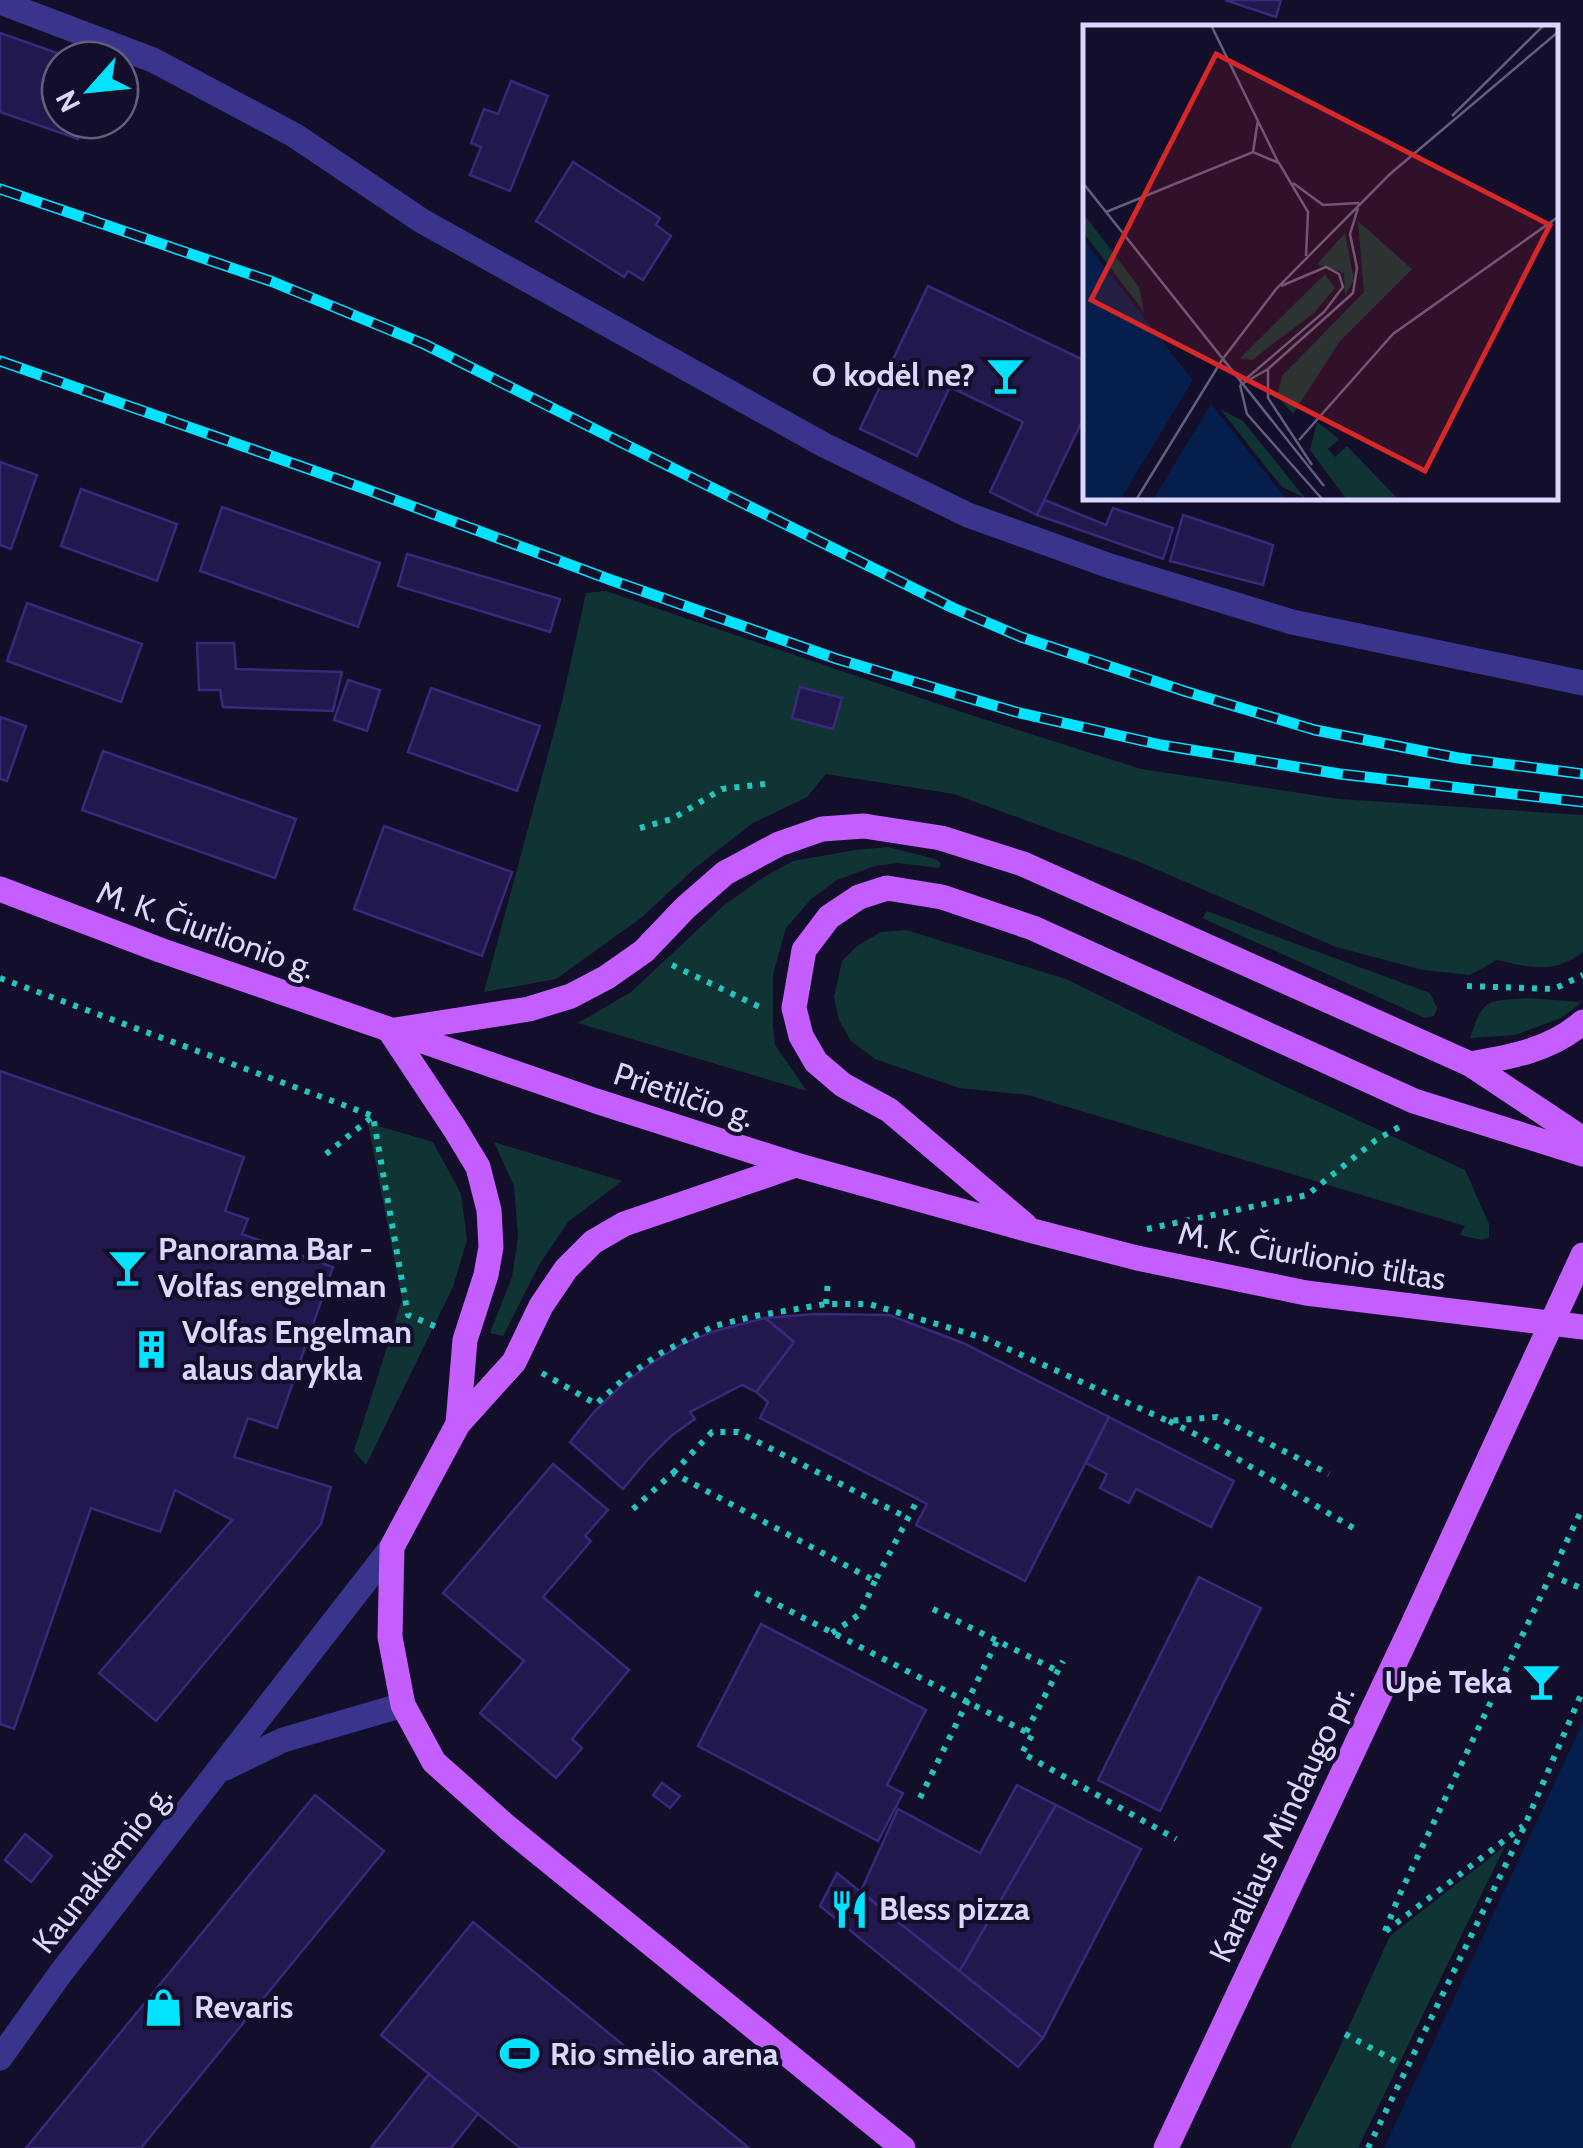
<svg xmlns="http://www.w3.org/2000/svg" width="1583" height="2148" viewBox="0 0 1583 2148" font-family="Cabin,sans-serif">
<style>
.green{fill:#103434}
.water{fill:#061e4b}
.building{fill:#23184d;stroke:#39287b;stroke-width:2.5}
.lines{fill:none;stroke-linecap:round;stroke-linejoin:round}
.path{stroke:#25c5bd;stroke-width:6;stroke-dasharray:5 8;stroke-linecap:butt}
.minor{stroke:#39358d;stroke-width:25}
.major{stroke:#c45eff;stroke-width:25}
.rail-casing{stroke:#03e3ff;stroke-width:11}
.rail{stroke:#130e2a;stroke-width:8;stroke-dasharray:22;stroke-linecap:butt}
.labels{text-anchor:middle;stroke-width:8;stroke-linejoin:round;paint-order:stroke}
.poi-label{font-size:32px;font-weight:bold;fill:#dcd7ff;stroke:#130e2a;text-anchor:start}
.street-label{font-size:32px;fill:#dcd7ff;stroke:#130e2a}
.inset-road{fill:none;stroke:#635e7f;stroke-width:2.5}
.view{fill:#d62828;fill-opacity:0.15;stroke:#d62828;stroke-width:5}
.inset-edge{fill:none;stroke:#dcd7ff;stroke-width:5}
</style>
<rect width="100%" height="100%" fill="#130e2a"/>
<!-- green -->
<g class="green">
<path d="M606,591L968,714L1141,769L1339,799L1583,815V952C1554,974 1531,968 1497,960L1470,975L1423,970L1336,947L1137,861L954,794L826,774L807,797L753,823L695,868L641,918L556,979L484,992L562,702L586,593Z"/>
<polygon points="888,847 935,859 941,863 939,868 898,863 875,866 837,880 811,899 786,928 773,974 773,1026 775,1045 807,1091 578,1023 631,992 723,906 764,877 793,861 855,850"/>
<polygon points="1207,911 1430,993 1437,1008 1434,1016 1425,1018 1202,918"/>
<polygon points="906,930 1066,979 1261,1075 1465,1170 1489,1224 1489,1237 1482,1240 1460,1235 1465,1226 1028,1095 959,1088 875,1059 851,1041 839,1020 834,997 842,961 857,946 881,932"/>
<path d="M1527,998L1582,1002L1561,1018L1515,1035L1470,1038C1484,997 1486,1002 1527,998Z"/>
<polygon points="368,1123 433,1142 461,1194 467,1240 453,1287 366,1465 354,1451 402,1300"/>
<polygon points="494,1142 622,1181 568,1222 539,1265 503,1336 490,1333 512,1277 518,1237 514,1186"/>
<polygon points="1505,1846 1358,2148 1290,2148 1334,2060 1390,1936"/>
</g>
<!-- water -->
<polygon class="water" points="1583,1722 1583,2148 1384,2148"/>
<!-- building -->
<g class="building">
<polygon points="1225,0 1281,0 1276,17"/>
<polygon points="0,33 77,60 60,60 60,120 84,120 78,139 0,112"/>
<polygon points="511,81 548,96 510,191 470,175 481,147 471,143 484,109 498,114"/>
<polygon points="573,162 660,218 656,225 671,236 643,280 628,271 624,277 536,221"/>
<polygon points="928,286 1086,361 1086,413 1037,515 990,492 1023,422 950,387 917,456 860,429"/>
<polygon points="0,462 37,475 11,549 0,545"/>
<polygon points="81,489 177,524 157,581 61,546"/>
<polygon points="1045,500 1106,525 1113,508 1173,528 1163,559 1037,515"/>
<polygon points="222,507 380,563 358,627 200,571"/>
<polygon points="1183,515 1273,545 1263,585 1170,561"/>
<polygon points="407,554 560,599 550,632 398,586"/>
<polygon points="27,603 142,644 121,702 7,661"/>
<polygon points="197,643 234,643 236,669 342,672 333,711 223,707 220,690 199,690"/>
<polygon points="348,680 380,690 367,731 334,720"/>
<polygon points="800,687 842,698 833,729 792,718"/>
<polygon points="431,688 540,726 517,791 408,752"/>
<polygon points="0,717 26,726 7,781 0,779"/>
<polygon points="103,751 296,819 275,878 82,810"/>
<polygon points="384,826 512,872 482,956 354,909"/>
<polygon points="0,1071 244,1157 225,1211 248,1219 242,1234 333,1267 277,1428 248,1418 234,1457 331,1487 321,1524 156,1721 99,1673 232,1520 175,1490 160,1532 91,1508 14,1729 0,1724"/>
<polygon points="815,1314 889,1315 963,1343 1109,1417 1025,1581 916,1525 927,1504 760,1418 768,1402 756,1392 794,1342 765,1318"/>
<polygon points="765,1318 794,1342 756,1392 742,1385 690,1412 695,1419 671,1436 648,1459 623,1489 570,1442 594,1412 624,1383 649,1365 682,1344 715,1331"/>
<polygon points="1109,1417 1234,1481 1211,1527 1136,1489 1129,1503 1100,1488 1107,1474 1086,1463"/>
<polygon points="553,1464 608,1510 585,1536 591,1541 543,1597 629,1670 572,1739 582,1748 556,1778 480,1713 524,1661 443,1593"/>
<polygon points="1199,1577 1261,1608 1160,1811 1098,1780"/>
<polygon points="761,1624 926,1710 887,1785 903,1793 878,1841 698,1746"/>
<polygon points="662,1783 680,1796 670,1808 653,1795"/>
<polygon points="1017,1785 1056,1805 959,1972 861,1891 898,1809 980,1853"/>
<polygon points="315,1795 384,1851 141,2148 26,2148"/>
<polygon points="1056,1805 1141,1849 1043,2038 959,1972"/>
<polygon points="25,1834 52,1856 31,1882 5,1860"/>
<polygon points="837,1873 1043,2038 1018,2067 820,1906"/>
<polygon points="473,1922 749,2148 520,2148 429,2074 381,2035"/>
<polygon points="429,2074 478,2114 451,2148 371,2148"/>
</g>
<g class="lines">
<!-- path -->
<g class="path">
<polyline points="640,828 672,819 722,789 765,784"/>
<polyline points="672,965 764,1009"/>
<polyline points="0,978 373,1116 408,1315 439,1328"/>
<polyline points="1467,986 1554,989 1583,975"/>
<polyline points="326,1154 372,1117"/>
<polyline points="1147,1229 1307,1195 1376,1140 1399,1127"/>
<polyline points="826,1304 828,1280"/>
<polyline points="542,1373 596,1404 627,1376 661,1353 714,1326 755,1316 826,1304 869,1304 984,1338 1168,1421 1217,1417 1329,1474"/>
<polyline points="1169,1421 1199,1436 1360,1532"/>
<polyline points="673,1473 712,1432 738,1432 908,1518"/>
<polyline points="633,1509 673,1473 875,1581 918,1499"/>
<polyline points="1562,1580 1583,1589"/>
<polyline points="755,1593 1032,1735 1022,1753 1176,1839"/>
<polyline points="933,1609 1058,1671"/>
<polyline points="832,1633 860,1614 875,1581"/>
<polyline points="1026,1732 1063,1661"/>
<polyline points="920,1798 997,1641"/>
<polyline points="1385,1931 1399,1896 1583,1507"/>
<polyline points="1386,1931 1523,1826"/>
<polyline points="1345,2034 1399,2063"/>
<polyline points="1368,2148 1525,1825 1583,1690"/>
</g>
<!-- minor -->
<g class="minor">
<polyline points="0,2 153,60 294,135 422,221 824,445 968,515 1110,566 1292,622 1583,683"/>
<polyline points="225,1768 283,1740 403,1705"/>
<polyline points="0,2058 60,1974 392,1547"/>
</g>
<!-- major -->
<g class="major">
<polyline points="0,889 160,950 596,1101 796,1165 1033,1231 1137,1258 1306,1293 1583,1327"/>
<polyline points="395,1030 529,1009 571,996 607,977 644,951 685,908 725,873 779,844 822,829 864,826 941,838 1023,864 1470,1064 1583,1139"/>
<polyline points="390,1031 455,1129 478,1167 489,1210 491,1247 486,1275 465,1340 458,1424"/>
<path d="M1470,1064C1511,1057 1551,1050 1583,1022"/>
<polyline points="796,1165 624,1224 593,1242 566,1269 541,1306 514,1362 458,1424 392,1547 390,1637 403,1705 434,1762 507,1827 903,2148"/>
<polyline points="1025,1225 889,1110 843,1085 816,1062 801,1036 794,1008 804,950 829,917 859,897 887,888 942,897 1033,928 1414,1101 1583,1154"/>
<polyline points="1166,2148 1413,1624 1583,1255"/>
</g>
<defs>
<g id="rail">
<polyline points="0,189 273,282 424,344 953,608 1021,637 1184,691 1315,730 1458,758 1583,774"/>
<polyline points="0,361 360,487 611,580 837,659 1016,712 1161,745 1340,774 1583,802"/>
</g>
</defs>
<!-- rail casing -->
<use href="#rail" class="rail-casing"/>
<!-- rail -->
<use href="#rail" class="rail"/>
</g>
<!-- icons -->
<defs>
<symbol id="bar-bare" viewBox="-9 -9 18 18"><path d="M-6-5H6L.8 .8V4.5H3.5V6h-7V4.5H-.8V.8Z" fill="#03e3ff" stroke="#130e2a" stroke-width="2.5" paint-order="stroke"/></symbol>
<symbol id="building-bare" viewBox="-9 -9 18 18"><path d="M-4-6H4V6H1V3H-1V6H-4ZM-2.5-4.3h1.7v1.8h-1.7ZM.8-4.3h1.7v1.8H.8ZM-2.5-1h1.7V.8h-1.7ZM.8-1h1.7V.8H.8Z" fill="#03e3ff" stroke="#130e2a" stroke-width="2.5" paint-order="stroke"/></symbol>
<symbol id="restaurant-bare" viewBox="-9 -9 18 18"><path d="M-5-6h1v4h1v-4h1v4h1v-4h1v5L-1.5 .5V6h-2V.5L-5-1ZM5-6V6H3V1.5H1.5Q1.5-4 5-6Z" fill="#03e3ff" stroke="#130e2a" stroke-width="2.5" paint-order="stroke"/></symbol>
<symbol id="shop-bare" viewBox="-9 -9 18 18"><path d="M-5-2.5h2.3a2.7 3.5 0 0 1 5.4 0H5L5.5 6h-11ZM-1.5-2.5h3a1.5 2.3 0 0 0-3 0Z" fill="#03e3ff" stroke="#130e2a" stroke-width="2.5" paint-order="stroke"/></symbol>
<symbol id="stadium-bare" viewBox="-9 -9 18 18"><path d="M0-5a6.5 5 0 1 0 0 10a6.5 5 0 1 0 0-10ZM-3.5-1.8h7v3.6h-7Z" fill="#03e3ff" stroke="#130e2a" stroke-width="2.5" paint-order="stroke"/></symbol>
</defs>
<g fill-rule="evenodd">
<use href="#bar-bare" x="978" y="348" width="55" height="55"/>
<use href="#bar-bare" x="100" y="1240" width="55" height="55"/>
<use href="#building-bare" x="124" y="1322" width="55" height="55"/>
<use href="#bar-bare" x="1514" y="1654" width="55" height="55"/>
<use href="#restaurant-bare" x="822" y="1882" width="55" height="55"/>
<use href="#shop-bare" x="136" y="1980" width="55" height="55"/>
<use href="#stadium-bare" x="492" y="2026" width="55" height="55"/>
</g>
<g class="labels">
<!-- poi labels -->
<g class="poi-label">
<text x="975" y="386" text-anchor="end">O kodėl ne?</text>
<text x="158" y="1260">Panorama Bar -<tspan x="158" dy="37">Volfas engelman</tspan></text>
<text x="182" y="1343">Volfas Engelman<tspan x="182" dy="37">alaus darykla</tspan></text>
<text x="1512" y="1693" text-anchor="end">Upė Teka</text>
<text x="879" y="1920">Bless pizza</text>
<text x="194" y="2018">Revaris</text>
<text x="550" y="2065">Rio smėlio arena</text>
</g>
<!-- street labels -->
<g class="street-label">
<text transform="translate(206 930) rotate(20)" y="11">M. K. Čiurlionio g.</text>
<text transform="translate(684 1095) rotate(18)" y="11">Prietilčio g.</text>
<text transform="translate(1312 1256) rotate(10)" y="11">M. K. Čiurlionio tiltas</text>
<text transform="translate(1282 1824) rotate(-65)" y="11">Karaliaus Mindaugo pr.</text>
<text transform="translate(102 1869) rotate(-52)" y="11">Kaunakiemio g.</text>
</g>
</g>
<!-- overview -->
<g transform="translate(1083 25)">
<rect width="475" height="475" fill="#130e2a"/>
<path d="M0,188L56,262L61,287L0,207ZM275,196L329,244L257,316L210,389L194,371L199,351L281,267ZM262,208L271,255L262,271L261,248L234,239ZM242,249L252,263L231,288L169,335L157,333ZM137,384L160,396L222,473L199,462ZM234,397L256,414L245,424L252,432L264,421L316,475H264L227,425Z" fill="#103434"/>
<path d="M0,214L121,370L204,475H0Z" fill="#061e4b"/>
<path d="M113,350L131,374L70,475H37Z" fill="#130e2a"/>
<path class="inset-road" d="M128,0L195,137M369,91L461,0M170,127L175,95M0,158L241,461M210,158L240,180L276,178M23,187L170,127L196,138L225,187L223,231M185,344V373L229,440M164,353L241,287L260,262L256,249L243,242L198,261M157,360L185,344L270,268L274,243L267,209L275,183M157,360L164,389L240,475M216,415L310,309L475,192M53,475L139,335L194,263L307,149L475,7"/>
<path class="view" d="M133,29L467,200L342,446L8,275Z"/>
<rect width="475" height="475" class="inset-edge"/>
</g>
<!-- north arrow -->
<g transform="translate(90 90) rotate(243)"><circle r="48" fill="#130e2a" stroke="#635e7f" stroke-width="2.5"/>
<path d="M0-8L18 38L0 25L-18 38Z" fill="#03e3ff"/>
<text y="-15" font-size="28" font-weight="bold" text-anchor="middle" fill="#dcd7ff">N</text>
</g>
</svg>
